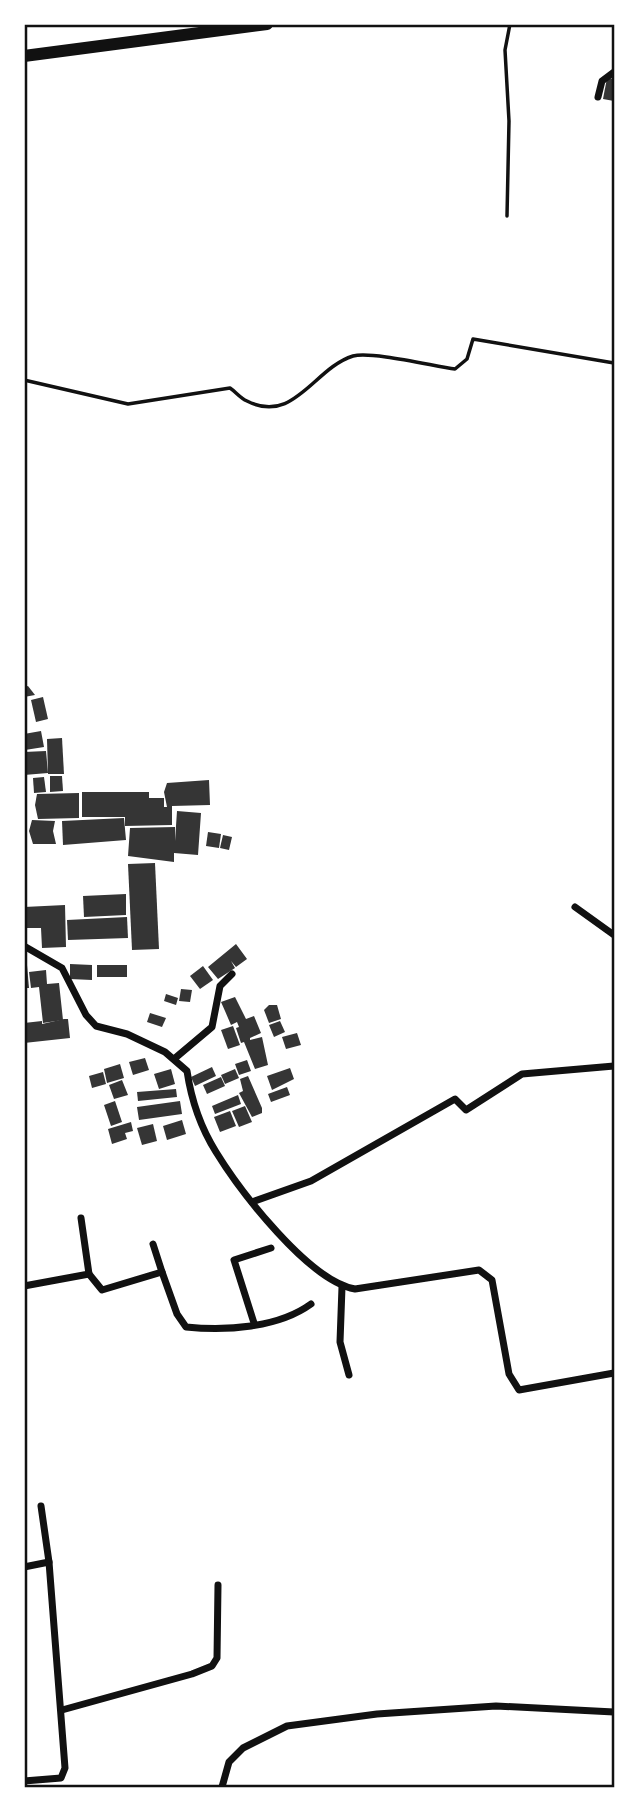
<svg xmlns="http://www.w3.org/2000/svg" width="639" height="1812" viewBox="0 0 639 1812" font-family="'PT Serif',serif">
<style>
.building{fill:#353535}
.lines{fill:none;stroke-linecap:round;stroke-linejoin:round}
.service{stroke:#111;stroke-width:3.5}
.minor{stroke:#111;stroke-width:7}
.primary{stroke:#111;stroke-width:12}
.neatline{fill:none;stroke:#111;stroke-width:2.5}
</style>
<rect width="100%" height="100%" fill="#fff"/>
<!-- building -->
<g class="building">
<polygon points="607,78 614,79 614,101 603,99"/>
<polygon points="28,686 35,695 24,697 24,687"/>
<polygon points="43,697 48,719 36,722 31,700"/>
<polygon points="41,731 44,747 25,750 24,734"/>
<polygon points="62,738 64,774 48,774 47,739"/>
<polygon points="46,751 48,773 24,775 24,752"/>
<polygon points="50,776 62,776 63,791 50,792"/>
<polygon points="44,777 46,792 34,793 33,778"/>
<polygon points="209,780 210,805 172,806 172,825 125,826 125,817 82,817 82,792 149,792 149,798 164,798 164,807 167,807 164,792 167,783"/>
<polygon points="79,793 79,818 38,819 35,805 37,794"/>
<polygon points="177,811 201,813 198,855 174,853 174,862 128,856 130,828 175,827 175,841"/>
<polygon points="124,818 126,840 63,845 62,821"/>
<polygon points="32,820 55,821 53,831 56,844 33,844 29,831"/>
<polygon points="208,832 221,834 219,848 206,846"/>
<polygon points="223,835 232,837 229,850 220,848"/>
<polygon points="155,863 159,949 132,950 128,864"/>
<polygon points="126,894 126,915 84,917 83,896"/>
<polygon points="65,905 66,947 42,948 41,928 24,928 24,907"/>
<polygon points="127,917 128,938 68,940 67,920"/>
<polygon points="236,944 247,959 236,967 231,961 235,968 218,979 208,967"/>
<polygon points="70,964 92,965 92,980 70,979"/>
<polygon points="24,965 27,965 29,988 24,988"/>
<rect x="97" y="965" width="30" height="12"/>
<polygon points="203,966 213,980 200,989 190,976"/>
<polygon points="46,970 47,984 59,983 63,1020 43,1023 39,987 31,988 29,972"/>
<polygon points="181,989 192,990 190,1002 179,1001"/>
<polygon points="166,994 178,998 176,1005 164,1001"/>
<polygon points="235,997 246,1019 254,1016 261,1033 250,1038 250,1040 262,1037 268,1065 255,1069 244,1042 241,1043 236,1028 239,1027 237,1022 231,1025 225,1011 221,1002"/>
<polygon points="269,1005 277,1005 281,1019 269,1023 264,1010"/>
<polygon points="150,1013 166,1018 162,1027 147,1022"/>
<polygon points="64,1019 68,1019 70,1038 24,1043 24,1023 42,1021 42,1024"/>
<polygon points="280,1021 285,1032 274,1037 269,1025"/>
<polygon points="233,1026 240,1045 228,1049 221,1030"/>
<polygon points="297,1033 301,1045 286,1049 282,1037"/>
<polygon points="145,1058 149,1070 133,1075 129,1062"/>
<polygon points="247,1060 251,1071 239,1075 235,1064"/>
<polygon points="120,1064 124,1078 107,1083 104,1069"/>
<polygon points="212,1067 216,1076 195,1086 191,1077"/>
<polygon points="290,1068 294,1079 272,1090 267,1076"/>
<polygon points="171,1069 175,1084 159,1089 154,1074"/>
<polygon points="235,1069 239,1078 225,1084 221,1075"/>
<polygon points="103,1072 106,1084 92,1088 89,1076"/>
<polygon points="248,1076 262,1108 262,1113 252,1117 239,1093 243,1091 240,1079"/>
<polygon points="221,1077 225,1086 207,1094 203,1085"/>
<polygon points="122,1080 128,1095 114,1099 109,1085"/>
<polygon points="287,1087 290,1095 271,1102 268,1094"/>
<polygon points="176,1089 177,1097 138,1101 137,1092"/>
<polygon points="238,1095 241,1104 215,1114 212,1106"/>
<polygon points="115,1101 122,1122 111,1126 104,1105"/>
<polygon points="180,1101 182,1114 139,1120 137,1107"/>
<polygon points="245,1106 252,1122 239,1127 232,1111"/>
<polygon points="230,1111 236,1126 220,1132 214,1117"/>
<polygon points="182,1120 186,1134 167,1140 163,1126"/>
<polygon points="131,1122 133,1131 125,1133 127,1139 112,1144 108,1129"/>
<polygon points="153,1124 157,1141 142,1145 137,1128"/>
</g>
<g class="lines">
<!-- service -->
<g class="service">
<polyline points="507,216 509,121 505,50 510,24"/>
<path d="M24,380L128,404L230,388C236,392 240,398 247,401C294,425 314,368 353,356C371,351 433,366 455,369L467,359L473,339L614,363"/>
</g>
<!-- minor -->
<g class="minor">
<polyline points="598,97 602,81 614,72"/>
<polyline points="575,907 614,935"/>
<path d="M24,946L62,968L86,1015L96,1026L127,1034L165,1052L187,1071C191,1098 201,1128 216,1152C240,1191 309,1281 355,1289L479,1270L492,1280L509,1374L519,1390L614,1373"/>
<polyline points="174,1059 212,1027 220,986 232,974"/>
<polyline points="252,1202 311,1181 455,1099 466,1110 522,1074 614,1066"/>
<polyline points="153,1244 162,1272"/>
<path d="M89,1274L102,1290L162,1272L177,1314L186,1327C226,1331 278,1328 311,1304"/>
<polyline points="24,1286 89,1274 81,1218"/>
<polyline points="342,1287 340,1342 349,1375"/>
<polyline points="254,1323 234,1260 271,1248"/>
<polyline points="24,1567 49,1562 41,1506"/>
<polyline points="62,1710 192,1674 212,1666 217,1658 218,1585"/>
<polyline points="24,1781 61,1778 65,1768 49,1562"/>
<polyline points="222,1787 229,1762 243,1748 287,1726 377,1714 496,1706 614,1712"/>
</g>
<!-- primary -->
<polyline class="primary" points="24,56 267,24"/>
</g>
<!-- border -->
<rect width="639" height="1812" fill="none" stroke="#ffffff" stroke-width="52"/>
<rect x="26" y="26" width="587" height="1760" class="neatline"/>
</svg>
